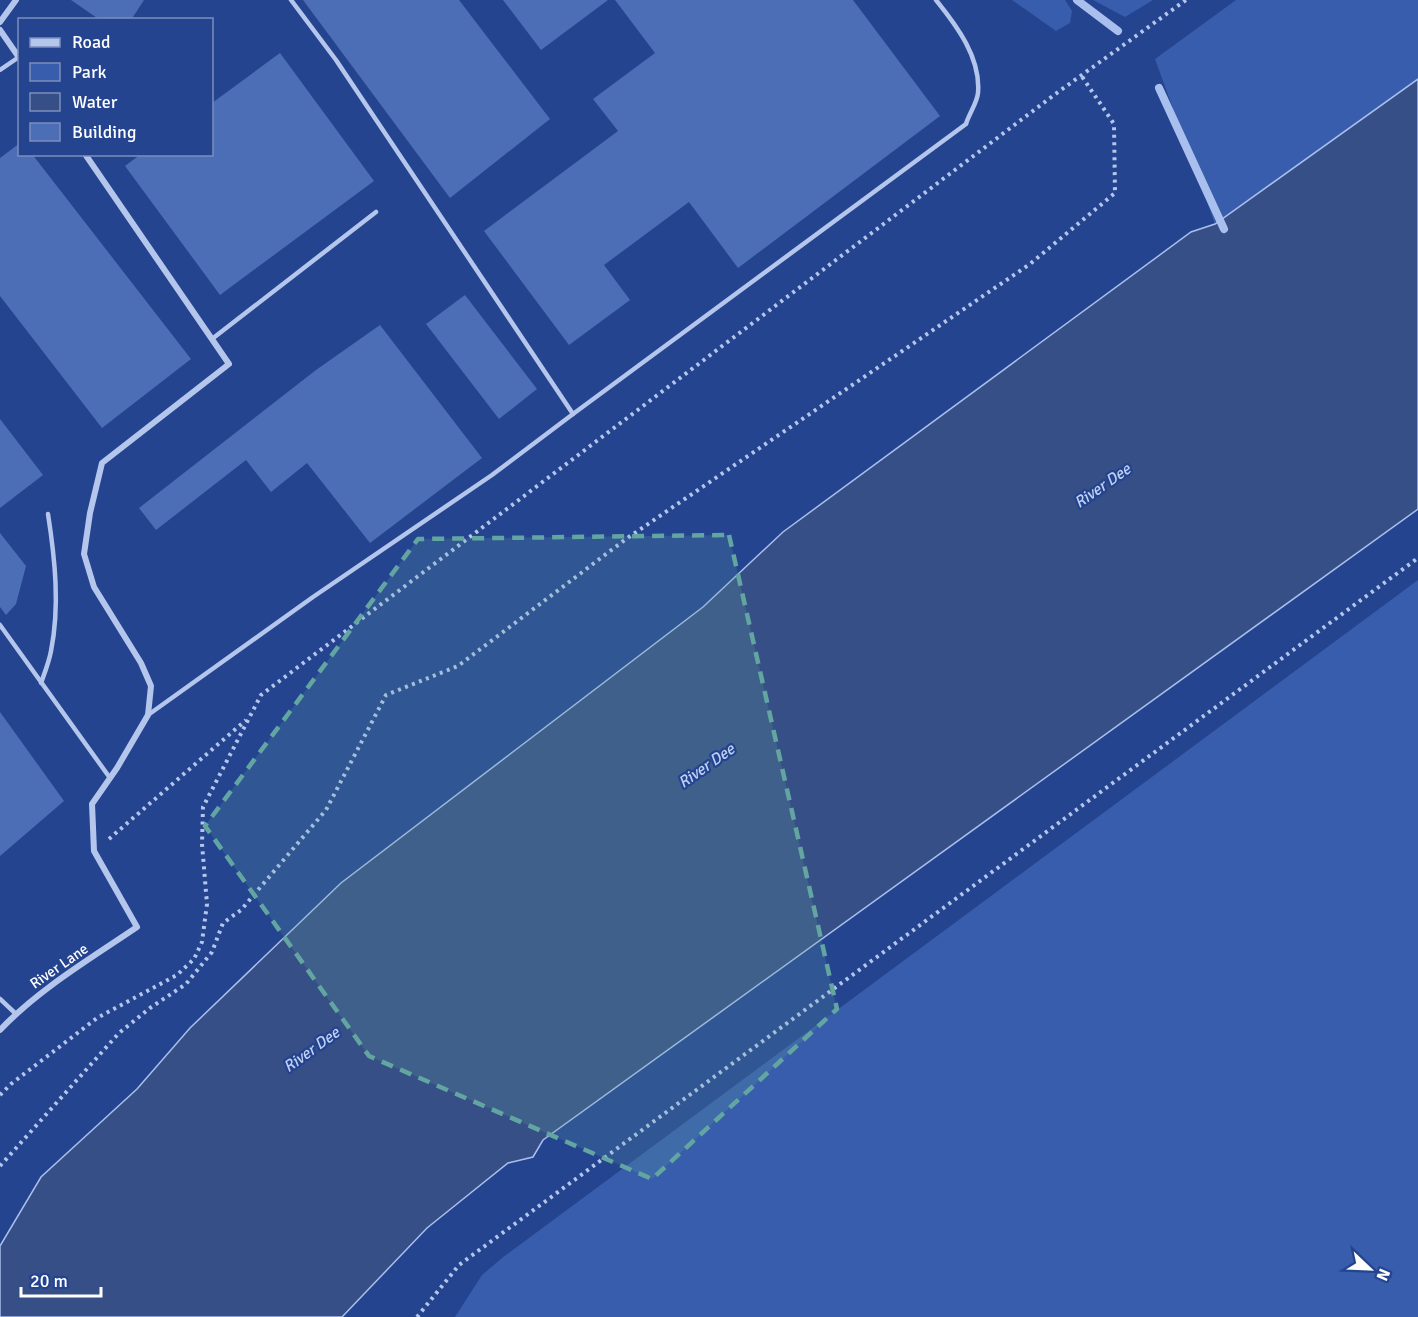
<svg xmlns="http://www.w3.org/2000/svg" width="1418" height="1317" font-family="Signika,sans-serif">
  <rect width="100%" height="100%" fill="#244490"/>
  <g fill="#385dac">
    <polygon points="1012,0 1065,0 1072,11 1070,23 1056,31"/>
    <polygon points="1093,0 1153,0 1125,17"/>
    <polygon points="1236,0 1418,0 1418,79 1215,224 1155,59"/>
    <polygon points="1418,580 1418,1317 455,1317 482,1275 502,1258"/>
  </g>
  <polygon fill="#374f87" stroke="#a9bfed" stroke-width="1.5" points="1418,79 1418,509 543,1140 533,1157 508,1163 427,1228 342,1317 0,1317 0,1246 41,1177 137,1089 190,1028 341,883 703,607 783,532 1191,232 1215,224"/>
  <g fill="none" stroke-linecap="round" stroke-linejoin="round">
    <g stroke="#a9bfed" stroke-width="8">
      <polyline points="1077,0 1118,31"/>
      <polyline points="1159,88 1224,229"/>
    </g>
  </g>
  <g fill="#4c6eb6">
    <polygon points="71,0 144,0 131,20 100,20"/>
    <polygon points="303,0 459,0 550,119 450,198"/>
    <polygon points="503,0 608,0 541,50"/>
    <polygon points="615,0 853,0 940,116 738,268 689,202 604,265 630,300 569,345 484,231 618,131 593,99 655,53"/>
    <polygon points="280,53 374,181 220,295 125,166 141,154 212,154 212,103"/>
    <polygon points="20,143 20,154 32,154 191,359 102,428 0,296 0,158"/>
    <polygon points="465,295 537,389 499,419 426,324"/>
    <polygon points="380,325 482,458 370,543 307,463 271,492 246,460 156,530 139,508 316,370"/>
    <polygon points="0,419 43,475 0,508"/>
    <polygon points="0,533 26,566 16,604 6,615 0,607"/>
    <polygon points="0,712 64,801 0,856"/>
  </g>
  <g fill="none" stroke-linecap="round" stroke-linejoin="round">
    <g stroke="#b5c6ec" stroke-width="4" stroke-dasharray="3 4.5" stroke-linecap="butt">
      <polyline points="109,839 246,720"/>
      <polyline points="0,1095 11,1084 97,1018 177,975 194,959 202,942 207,904 202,844 203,807 261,695 1054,95 1186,0"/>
      <polyline points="0,1166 119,1033 150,1008 186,984 212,952 223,923 241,910 326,810 386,695 458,666 626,539 1030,264 1115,193 1114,124 1081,75"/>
      <polyline points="417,1317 459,1265 1418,558"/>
    </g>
    <g stroke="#b5c6ec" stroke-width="4.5">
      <polyline points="0,70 19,57"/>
      <polyline points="212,339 376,212"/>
      <path d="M573,414L966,124C969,114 977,103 978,93C981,58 957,26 936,0"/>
      <polyline points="0,625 110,778"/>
      <path d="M41,683C45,672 49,662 51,651C60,606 55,559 48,514"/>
      <polyline points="148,715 313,597 492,475 573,414 336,60 291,0"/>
      <polyline points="0,999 16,1014"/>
    </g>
    <g stroke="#b5c6ec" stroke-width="6">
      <polyline points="0,22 16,0"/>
      <polyline points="0,30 20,59"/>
      <path d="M0,1030C39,989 90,959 137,927L94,851L92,804L117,768L148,715L151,686L141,663L94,587L84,554L90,513L102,463L229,364L85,154"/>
    </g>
  </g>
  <path fill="#63a6a1" fill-opacity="0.2" stroke="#63a6a1" stroke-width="4.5" stroke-dasharray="12 8" stroke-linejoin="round" d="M729,535L837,1009L652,1179L369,1056L205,826L418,539Z"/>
  <g text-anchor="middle" stroke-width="4.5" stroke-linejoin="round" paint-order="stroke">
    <g font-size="15" fill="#fff" stroke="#244490">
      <text transform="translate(59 966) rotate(-35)" y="5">River Lane</text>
    </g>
    <g font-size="16" font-style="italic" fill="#c1d1f3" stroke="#244490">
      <text transform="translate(1102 485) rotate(-35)" y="6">River Dee</text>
      <text transform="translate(706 765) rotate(-35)" y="6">River Dee</text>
      <text transform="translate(311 1049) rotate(-36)" y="6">River Dee</text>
    </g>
  </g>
  <rect x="18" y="18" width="195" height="138" fill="#244490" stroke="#7c8fbc" stroke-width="1.5"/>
  <rect x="30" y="38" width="30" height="9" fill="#b5c6ec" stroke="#7c8fbc" stroke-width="1.5"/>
  <text x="72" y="48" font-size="18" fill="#ffffff">Road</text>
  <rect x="30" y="63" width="30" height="18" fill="#385dac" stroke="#7c8fbc" stroke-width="1.5"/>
  <text x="72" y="78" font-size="18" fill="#ffffff">Park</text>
  <rect x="30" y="93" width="30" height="18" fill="#374f87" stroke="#7c8fbc" stroke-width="1.5"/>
  <text x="72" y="108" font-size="18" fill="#ffffff">Water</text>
  <rect x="30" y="123" width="30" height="18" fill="#4c6eb6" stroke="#7c8fbc" stroke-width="1.5"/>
  <text x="72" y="138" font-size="18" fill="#ffffff">Building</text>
  <g transform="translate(1370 1269) rotate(113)" stroke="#244490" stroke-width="4.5" paint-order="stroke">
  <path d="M0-4.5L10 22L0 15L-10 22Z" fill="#ffffff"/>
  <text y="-9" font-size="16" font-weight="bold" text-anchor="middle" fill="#ffffff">N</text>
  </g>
  <path d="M21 1287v9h80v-9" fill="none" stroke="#ffffff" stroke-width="3"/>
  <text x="30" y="1287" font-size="18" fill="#ffffff" stroke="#244490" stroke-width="4.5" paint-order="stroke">20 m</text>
</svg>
